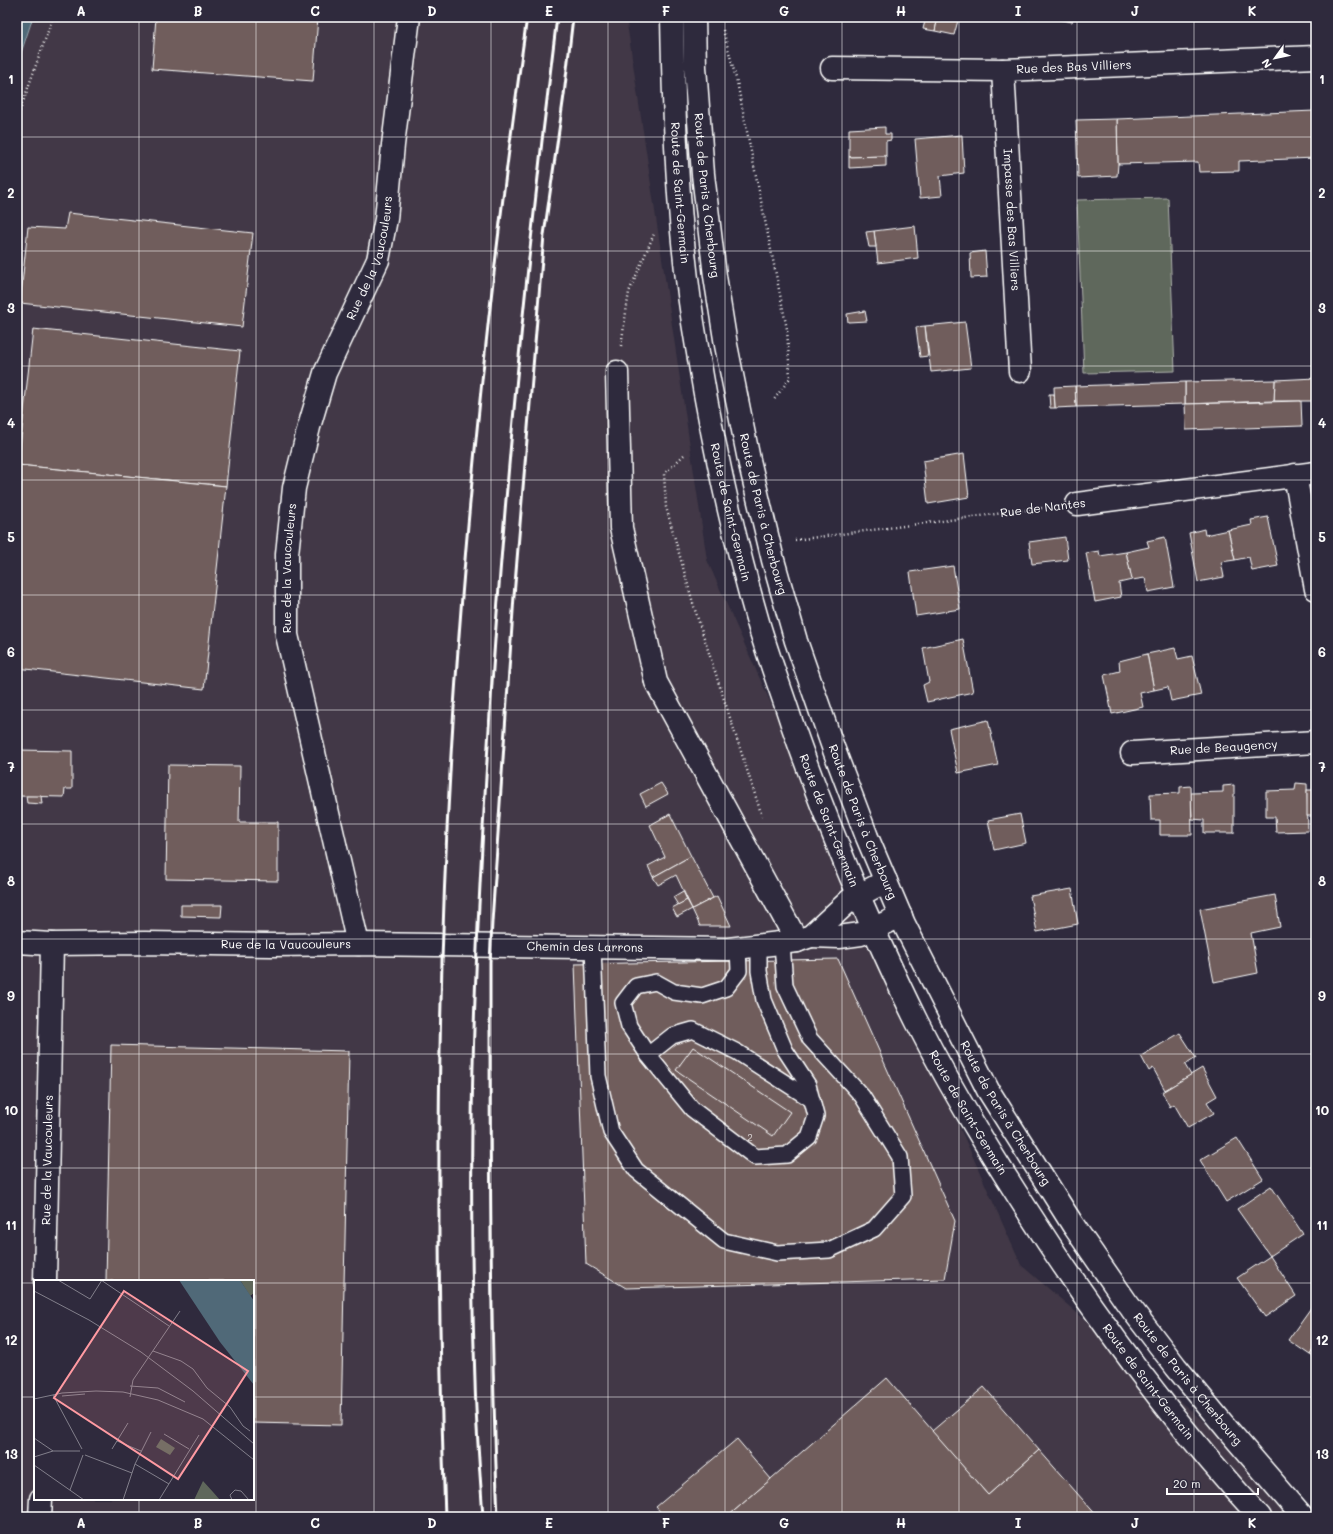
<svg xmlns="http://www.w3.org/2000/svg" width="1333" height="1534" font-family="Mali,sans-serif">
  <rect width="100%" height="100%" fill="#2f2a3d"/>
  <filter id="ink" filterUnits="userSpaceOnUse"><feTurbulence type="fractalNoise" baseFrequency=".025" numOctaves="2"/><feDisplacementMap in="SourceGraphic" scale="8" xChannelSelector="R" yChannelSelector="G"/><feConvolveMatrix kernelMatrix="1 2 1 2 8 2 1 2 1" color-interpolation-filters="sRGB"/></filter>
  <g filter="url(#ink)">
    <path fill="#423946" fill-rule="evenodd" d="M33,17H626L707,560L1021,1265L1315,1517H17V65ZM35,1281H253V1499H35Z"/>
    <polygon fill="#5f675b" stroke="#afb3ad" points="1168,198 1175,371 1084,373 1077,200"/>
    <polygon fill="#506978" stroke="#96a5ae" points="17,17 33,17 17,65"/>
    <g fill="#6f5d5c" stroke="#fff">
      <polygon points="156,17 318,17 313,81 152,69"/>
      <polygon points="926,17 938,17 935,31 923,29"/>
      <polygon points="938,17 959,17 954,35 935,31"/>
      <polygon points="1013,17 1031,17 1030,20"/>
      <polygon points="1050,17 1073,17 1072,22"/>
      <polygon points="1316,105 1316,158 1239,161 1239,171 1199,172 1198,162 1118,164 1117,119 1315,111"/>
      <polygon points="1117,119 1118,164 1117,176 1078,178 1076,120"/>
      <polygon points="885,127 885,134 891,134 891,140 886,141 886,156 849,157 849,129"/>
      <polygon points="962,135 964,173 940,176 942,196 920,198 915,139"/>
      <polygon points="886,156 886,166 849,168 849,157"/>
      <polygon points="68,213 253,233 242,327 20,303 28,227 65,229"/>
      <polygon points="915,226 918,258 878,263 874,231"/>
      <polygon points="874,231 876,247 869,247 866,232"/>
      <polygon points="985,251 987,277 971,278 970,253"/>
      <polygon points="865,311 867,321 848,322 847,314"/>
      <polygon points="965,322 971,368 931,372 925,326"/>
      <polygon points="925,326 928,356 920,357 916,327"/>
      <polygon points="33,329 240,351 226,486 18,465"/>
      <polygon points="1316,378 1316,401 1274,401 1275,380"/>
      <polygon points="1275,380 1274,401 1185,404 1185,382"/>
      <polygon points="1185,382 1185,404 1076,407 1075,386"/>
      <polygon points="1075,386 1076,407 1055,408 1054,387"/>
      <polygon points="1049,394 1054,394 1055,408 1050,408"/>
      <polygon points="1301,401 1302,426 1186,430 1185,404"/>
      <polygon points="964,454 969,497 928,504 923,461"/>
      <polygon points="18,465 226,486 204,689 17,668"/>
      <polygon points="1268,517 1278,566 1252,571 1249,557 1235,560 1228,530 1252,525 1251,520"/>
      <polygon points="1204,529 1205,535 1228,530 1235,560 1221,562 1224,577 1198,582 1189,533"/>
      <polygon points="1065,537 1068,560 1032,564 1029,542"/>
      <polygon points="1165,537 1174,587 1148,592 1145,578 1132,580 1126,552 1149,547 1147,541"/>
      <polygon points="1099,551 1100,556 1126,552 1132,580 1119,583 1121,597 1095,602 1086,553"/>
      <polygon points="953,566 960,609 916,616 910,572"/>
      <polygon points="963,639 973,692 927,702 923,685 929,682 923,648"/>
      <polygon points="1175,648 1178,659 1192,656 1201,695 1171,701 1168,687 1154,690 1147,654"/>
      <polygon points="1147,654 1154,690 1140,693 1143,707 1112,714 1104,675 1120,671 1119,661"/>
      <polygon points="988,720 998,765 958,773 949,729"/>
      <polygon points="17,750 72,751 72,789 65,789 64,797 17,796"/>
      <polygon points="168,765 240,766 239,822 278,822 278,881 166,879"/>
      <polygon points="661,783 668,794 646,806 640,794"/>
      <polygon points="1296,783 1307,784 1308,831 1276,832 1275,817 1266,817 1266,791 1295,790"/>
      <polygon points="1234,785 1234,833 1204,833 1204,820 1192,819 1191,793 1223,792 1223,786"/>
      <polygon points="1191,786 1192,835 1160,835 1160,820 1151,820 1150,794 1180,793 1180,787"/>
      <rect x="1307" y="790" width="9" height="26"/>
      <polygon points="26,796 41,796 42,804 27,803"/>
      <polygon points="670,814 691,856 653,877 648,866 665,857 650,825"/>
      <polygon points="1020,814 1026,843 994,850 988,820"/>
      <polygon points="691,856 713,898 692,909 676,875 658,885 653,877"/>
      <polygon points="1072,889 1078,924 1037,932 1030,896"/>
      <polygon points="683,891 687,900 678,905 673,897"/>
      <polygon points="1275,895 1280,927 1251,933 1258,973 1214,982 1200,909"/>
      <polygon points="717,896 731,926 700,926 692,909"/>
      <polygon points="687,900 692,909 677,917 672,908"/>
      <polygon points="181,905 222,905 221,917 181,916"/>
      <polygon points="838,959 955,1221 945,1279 626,1288 586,1264 575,964"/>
      <polygon points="1180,1033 1196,1058 1185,1065 1191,1075 1165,1090 1153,1068 1149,1071 1141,1056"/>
      <polygon points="111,1045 349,1051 341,1425 253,1423 253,1281 106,1281"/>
      <polygon points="693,1047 790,1112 773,1136 676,1070"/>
      <polygon points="1202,1068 1217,1096 1207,1102 1214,1113 1188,1128 1174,1104 1170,1107 1162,1092"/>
      <polygon points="1237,1138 1263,1179 1226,1202 1200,1160"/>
      <polygon points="1271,1186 1303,1234 1270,1256 1237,1209"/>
      <polygon points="1270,1256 1296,1296 1265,1317 1237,1278"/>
      <polygon points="1315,1302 1316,1303 1316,1345 1310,1355 1288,1340"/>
      <polygon points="1316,1345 1316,1358 1310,1355"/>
      <polygon points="887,1378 988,1495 1039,1450 1098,1517 727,1517"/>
      <polygon points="984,1387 1039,1450 988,1495 932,1431"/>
      <polygon points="737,1439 771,1479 727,1517 665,1517 656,1507"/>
    </g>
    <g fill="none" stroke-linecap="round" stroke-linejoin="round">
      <g stroke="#fff" stroke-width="18">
        <g id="service">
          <polyline points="593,947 598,1076 611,1132 636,1170 724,1241 777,1253 829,1250 874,1229 903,1196 900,1157 862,1096 810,1039 785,986 782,943"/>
          <polyline points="738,948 739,971 726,988 702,996 674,992 656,982 636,986 623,1003 629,1026 648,1055 692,1109 755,1157 787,1155 809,1137 816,1116 808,1085 785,1050 764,1000 759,971 759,946"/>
          <polyline points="648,1055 672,1036 693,1030 737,1052 812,1100"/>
        </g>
      </g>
      <g stroke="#fff" stroke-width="25">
        <g id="minor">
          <path id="s1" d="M832,68L1003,70L1316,57"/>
          <path id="s2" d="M1003,70L1020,371"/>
          <polyline points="617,372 621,528 656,682 797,941"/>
          <polyline points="1295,475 1316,589"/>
          <polyline points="1077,504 1316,473"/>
          <path id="s3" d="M1132,753L1316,742"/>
          <polyline points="811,936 839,937 861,934 901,916"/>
          <path id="s4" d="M17,942L52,944L145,943L272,945L358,944L728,949L797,941L811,936L850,900L886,881"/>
          <path id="s5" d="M358,944L287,635V554L294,488L309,427L325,373L378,260L386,219L393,145L409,17"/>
          <path id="s6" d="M45,1281L52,944"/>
          <polyline points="40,1517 41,1499"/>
        </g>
      </g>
      <g stroke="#fff" stroke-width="25">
        <g id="secondary">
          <path id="s7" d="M672,17C674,127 678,238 697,347C712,439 732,532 758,622C768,656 781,690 792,724C813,784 836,843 861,901C879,942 897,982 917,1022C958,1103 1007,1180 1057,1256C1119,1348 1185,1436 1260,1517"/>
          <path id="s8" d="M694,17L695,67L703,174L715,276L726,345L749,460L773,560L796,641L834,750L867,837L904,924L988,1090L1073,1225L1127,1303L1176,1367L1228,1430L1303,1517"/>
        </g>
      </g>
      <g stroke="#fff" stroke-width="2.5" stroke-dasharray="1 3" stroke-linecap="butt">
        <polyline points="723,30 737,82 787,329 790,378 773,401"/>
        <polyline points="17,119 53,17"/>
        <polyline points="621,346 629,292 654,234"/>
        <polyline points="684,455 664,474 666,507 695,610 762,816"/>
        <polyline points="795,540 1050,507"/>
      </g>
      <use href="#service" stroke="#2f2a3d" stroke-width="15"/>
      <use href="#minor" stroke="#2f2a3d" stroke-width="22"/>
      <use href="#secondary" stroke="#2f2a3d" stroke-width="22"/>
      <g stroke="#fff" stroke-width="3">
        <path d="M445,1517C435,1238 436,957 456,678C471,457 496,237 527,17"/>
        <path d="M483,1517C480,1472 476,1426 475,1381C472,1296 471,1210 472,1124C473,1008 479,893 486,777C501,523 525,270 557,17"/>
        <path d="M498,1517C490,1332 490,1147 490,962L492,922L514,596L544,235L564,95L573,17"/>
      </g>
    </g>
  </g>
  <path fill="none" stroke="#fff" stroke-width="1" stroke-opacity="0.55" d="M139,17V1281M256,17V1517M374,17V1517M491,17V1517M608,17V1517M725,17V1517M842,17V1517M959,17V1517M1077,17V1517M1194,17V1517M17,137H1316M17,251H1316M17,366H1316M17,480H1316M17,595H1316M17,710H1316M17,824H1316M17,939H1316M17,1054H1316M17,1168H1316M17,1283H35M253,1283H1316M17,1397H35M253,1397H1316M139,1499V1517"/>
  <g text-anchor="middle" stroke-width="3" stroke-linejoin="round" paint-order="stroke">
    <g font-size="10" fill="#dbd6d6">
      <text x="750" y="1141">2</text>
    </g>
    <g font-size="12" fill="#fff" stroke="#2f2a3d">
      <text dy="4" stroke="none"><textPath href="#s1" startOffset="242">Rue des Bas Villiers</textPath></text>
      <text dy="4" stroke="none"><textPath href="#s7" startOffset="176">Route de Saint-Germain</textPath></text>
      <text dy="4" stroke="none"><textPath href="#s8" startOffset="179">Route de Paris à Cherbourg</textPath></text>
      <text dy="4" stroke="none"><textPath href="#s2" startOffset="150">Impasse des Bas Villiers</textPath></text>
      <text dy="4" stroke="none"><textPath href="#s5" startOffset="708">Rue de la Vaucouleurs</textPath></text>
      <text transform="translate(1043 508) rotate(-7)" y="4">Rue de Nantes</text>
      <text dy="4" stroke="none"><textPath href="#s7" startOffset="500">Route de Saint-Germain</textPath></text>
      <text dy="4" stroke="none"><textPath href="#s8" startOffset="503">Route de Paris à Cherbourg</textPath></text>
      <text dy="4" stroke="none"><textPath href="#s5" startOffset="384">Rue de la Vaucouleurs</textPath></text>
      <text dy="4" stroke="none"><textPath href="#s3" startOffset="92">Rue de Beaugency</textPath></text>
      <text dy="4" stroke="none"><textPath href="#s7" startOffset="824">Route de Saint-Germain</textPath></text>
      <text dy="4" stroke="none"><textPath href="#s8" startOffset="827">Route de Paris à Cherbourg</textPath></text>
      <text dy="4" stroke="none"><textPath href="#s4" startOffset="269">Rue de la Vaucouleurs</textPath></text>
      <text dy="4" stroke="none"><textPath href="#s4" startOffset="568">Chemin des Larrons</textPath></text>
      <text dy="4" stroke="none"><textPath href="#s7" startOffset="1148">Route de Saint-Germain</textPath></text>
      <text dy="4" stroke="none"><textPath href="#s8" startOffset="1152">Route de Paris à Cherbourg</textPath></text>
      <text dy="4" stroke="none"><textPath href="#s6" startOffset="121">Rue de la Vaucouleurs</textPath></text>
      <text dy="4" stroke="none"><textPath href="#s8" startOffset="1475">Route de Paris à Cherbourg</textPath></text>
      <text dy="4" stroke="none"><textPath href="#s7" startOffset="1472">Route de Saint-Germain</textPath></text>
    </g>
  </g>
  <g transform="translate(34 1280)">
    <rect width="220" height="220" fill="#2f2a3d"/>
    <path d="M206,0H220V13L216,16ZM127,159L141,168L136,175L122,167ZM169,201L179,212L186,220H160Z" fill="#5f675b"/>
    <path d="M145,0H206L220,21V105L186,62Z" fill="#506978"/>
    <path fill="none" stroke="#827f8b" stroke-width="1" d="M24,0L56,19L68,0M67,0L135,46M0,11L55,40L107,72L159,111L220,164M119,71L147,81L159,89L173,108L196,127L209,146L216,151M96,106L124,108L151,122M19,115L48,169M28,116L51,114M96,117L99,100L146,31M0,119L28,113L62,111L89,112L124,120L169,139L220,180M130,154L155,169M0,158L19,171M83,161L107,171M78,169L94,143M51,175L98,193M0,177L19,171H46M101,184L135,204M0,185L50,220M36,210L49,175M89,220L101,184L117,152M125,220L165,155M198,220L196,215L201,210L207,211L215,220"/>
    <path fill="#ff9aa2" fill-opacity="0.15" stroke="#ff9aa2" stroke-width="2" d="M90,11L214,91L144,199L20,118Z"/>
    <rect width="220" height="220" fill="none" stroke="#fff" stroke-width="2"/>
  </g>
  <rect width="1333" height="1534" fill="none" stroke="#2f2a3d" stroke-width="44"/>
  <g transform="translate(1275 58) rotate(237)" stroke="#2f2a3d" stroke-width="3" paint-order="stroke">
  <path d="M0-3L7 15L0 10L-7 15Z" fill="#ffffff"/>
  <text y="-6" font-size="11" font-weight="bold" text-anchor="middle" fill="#ffffff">N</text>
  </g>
  <path d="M1167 1488v6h91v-6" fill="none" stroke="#ffffff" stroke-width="2"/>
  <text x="1173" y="1488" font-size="12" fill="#ffffff" stroke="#2f2a3d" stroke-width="3" paint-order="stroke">20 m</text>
  <rect x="22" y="22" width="1289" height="1490" fill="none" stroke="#fff" stroke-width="1.5"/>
  <g font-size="13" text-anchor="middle" font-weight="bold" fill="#fff">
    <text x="81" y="16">A</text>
    <text x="198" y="16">B</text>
    <text x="315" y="16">C</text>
    <text x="432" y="16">D</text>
    <text x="549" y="16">E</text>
    <text x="666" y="16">F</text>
    <text x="784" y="16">G</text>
    <text x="901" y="16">H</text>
    <text x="1018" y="16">I</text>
    <text x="1135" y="16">J</text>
    <text x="1252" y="16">K</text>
    <text x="11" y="84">1</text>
    <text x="1322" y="84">1</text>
    <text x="11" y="198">2</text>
    <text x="1322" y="198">2</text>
    <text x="11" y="313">3</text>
    <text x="1322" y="313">3</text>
    <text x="11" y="428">4</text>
    <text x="1322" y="428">4</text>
    <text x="11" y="542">5</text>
    <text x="1322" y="542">5</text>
    <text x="11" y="657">6</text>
    <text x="1322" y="657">6</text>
    <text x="11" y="772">7</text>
    <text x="1322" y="772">7</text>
    <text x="11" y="886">8</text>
    <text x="1322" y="886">8</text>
    <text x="11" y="1001">9</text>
    <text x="1322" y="1001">9</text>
    <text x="11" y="1115">10</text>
    <text x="1322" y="1115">10</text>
    <text x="11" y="1230">11</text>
    <text x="1322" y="1230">11</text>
    <text x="11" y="1345">12</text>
    <text x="1322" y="1345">12</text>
    <text x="11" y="1459">13</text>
    <text x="1322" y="1459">13</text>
    <text x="81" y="1528">A</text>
    <text x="198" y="1528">B</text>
    <text x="315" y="1528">C</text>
    <text x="432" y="1528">D</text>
    <text x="549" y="1528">E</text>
    <text x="666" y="1528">F</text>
    <text x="784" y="1528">G</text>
    <text x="901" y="1528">H</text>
    <text x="1018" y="1528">I</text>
    <text x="1135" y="1528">J</text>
    <text x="1252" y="1528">K</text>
  </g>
</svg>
